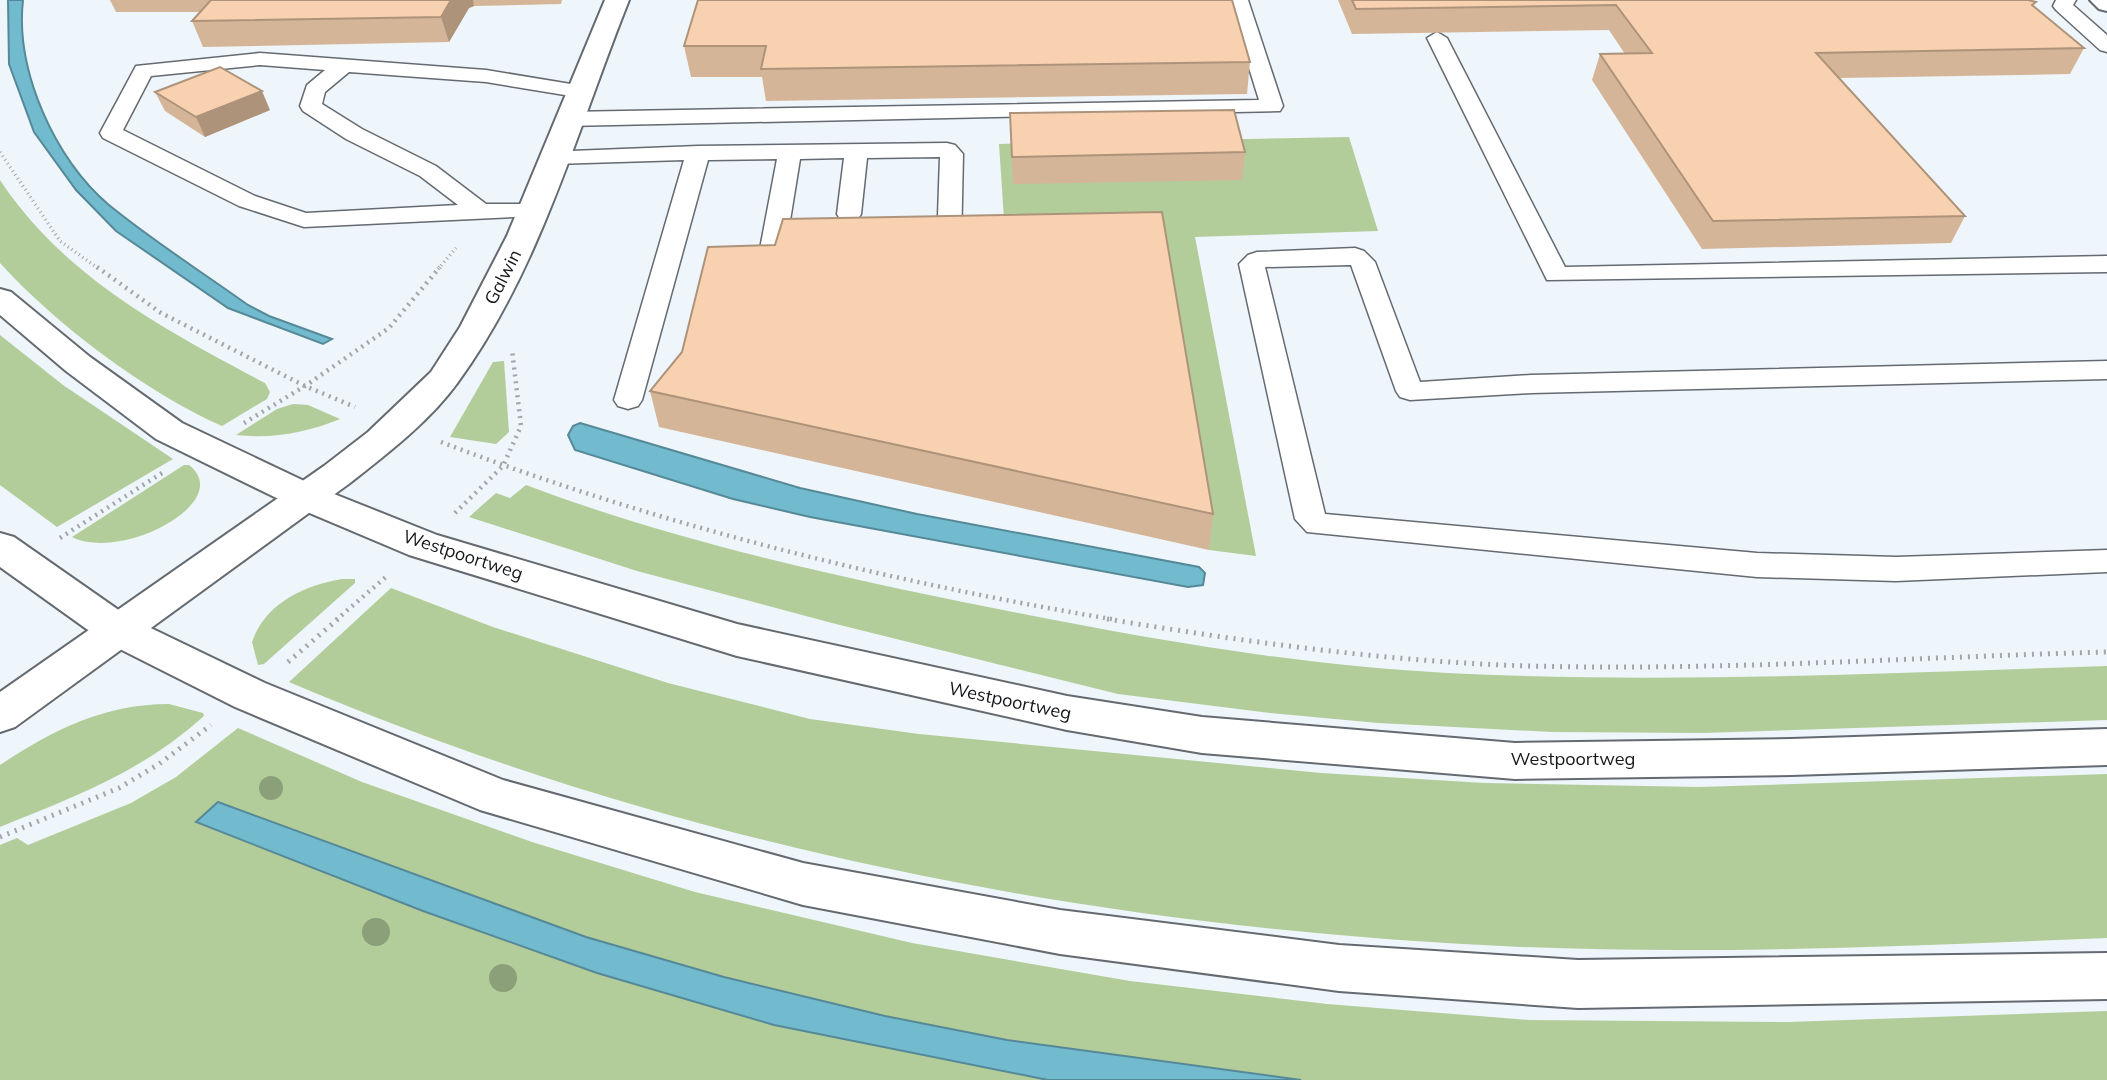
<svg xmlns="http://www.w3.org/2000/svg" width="2107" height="1080" font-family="Mulish,sans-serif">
  <rect width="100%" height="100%" fill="#eef5fb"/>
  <g fill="#b2cd99">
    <polygon points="1349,137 1378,231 1195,237 1256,556 1209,550 1160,246 1006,249 999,144"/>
    <path d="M0,180C64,277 165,330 265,383L270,392L267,399L222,426C147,393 55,324 0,263Z"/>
    <polygon points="0,335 63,385 173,459 57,527 0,485"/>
    <polygon points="504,361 509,432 496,444 450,437 493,362"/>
    <path d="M293,404L308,405L340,419C305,433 273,439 236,435L277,409Z"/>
    <path d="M184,465H189C236,502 121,562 72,537Z"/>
    <path d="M526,485C677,542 835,576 993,608C1142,638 1294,665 1447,673C1666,684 1888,673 2107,666V720L1703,733L1552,732L1378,723L1270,713L1118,694L832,623L637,571L469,517L496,493L510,498Z"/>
    <path d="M342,579H355V583L264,664L258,665L252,642C265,603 305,585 342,579Z"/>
    <path d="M391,588L493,627L668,683L810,719L919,734L1321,773L1484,783L1699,787L2107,774V938C1912,946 1716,955 1521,947C1099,929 678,847 289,682Z"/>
    <path d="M169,704L203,713L204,716C140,773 78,795 0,827V765C53,730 104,704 169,704Z"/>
    <polygon points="238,728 362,782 532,842 695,892 912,943 1130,981 1327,1004 1529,1020 1789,1022 2107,1011 2107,1080 1301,1080 1134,1060 1007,1040 885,1016 724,977 586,937 218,803 196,822 423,911 597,973 774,1025 1048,1080 0,1080 0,845 17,838 28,845 131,803 176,777"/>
  </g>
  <g fill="#72bace" stroke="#568998" stroke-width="2">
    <path d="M8,0H23C15,70 55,160 109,205C153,241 202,272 248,305L269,316L332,339L323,344L228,308L116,231L76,190L34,132L9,64Z"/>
    <polygon points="580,423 800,488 917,514 1199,567 1205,573 1203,585 1188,587 810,517 733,499 575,450 568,435 573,426"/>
    <polygon points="218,802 586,937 724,977 885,1016 1007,1040 1301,1080 1048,1080 774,1025 597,973 423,911 196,822"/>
  </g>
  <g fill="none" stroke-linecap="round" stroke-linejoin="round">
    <g stroke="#646a6f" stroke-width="3">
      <g id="service">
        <polygon points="1228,0 1248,0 1283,106 1280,111 567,126 556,119 567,112 1259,100"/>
        <polygon points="2056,0 2076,0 2073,5 2107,35 2107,52 2100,50 2056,10 2053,6"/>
        <polygon points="1437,32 1447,38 1565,267 2107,256 2107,272 1547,280 1427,38"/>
        <path d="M260,53L486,70L577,85L588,91L577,97L486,82L349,72L325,92L322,104L362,129L436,166L486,204H545L548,209L545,214L536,216L304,227L239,206L103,138L100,133L136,66ZM260,65L325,70L307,85L300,106L303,111L346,139L420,176L458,205L306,213L255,196L123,130L151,76Z"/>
        <polygon points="947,143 955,145 963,154 961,245 958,250 940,250 937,245 940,157 867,158 861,214 858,219 840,219 837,214 844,158 800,159 782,270 778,275 760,275 756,270 777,159 708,160 642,400 638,406 628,409 618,406 614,400 684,160 554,164 543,157 546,152 698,146"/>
        <polygon points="1355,248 1364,251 1375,262 1420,382 1531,375 2107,361 2107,379 1531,393 1410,400 1400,397 1396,391 1351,265 1265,267 1325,514 1757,553 1896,557 2107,550 2107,572 1896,581 1757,577 1307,532 1295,519 1239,264 1248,255 1257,252"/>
      </g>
    </g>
    <g stroke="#646a6f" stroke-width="4">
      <g id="minor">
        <path d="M605,0H629C578,127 540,270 458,382C430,421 387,454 350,483L15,727L0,732V692L324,466L368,432L431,372L460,327L507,236Z"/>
        <polygon points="2090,0 2107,0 2107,11 2099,9"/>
      </g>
    </g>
    <g stroke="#646a6f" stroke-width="4">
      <g id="secondary">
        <polygon points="0,289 11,292 90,357 182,423 319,488 437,535 737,624 1067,696 1202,717 1515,743 1791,739 2107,729 2107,765 1791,775 1515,779 1202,753 1067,730 737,656 409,555 293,506 156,439 66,371 0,315"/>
        <polygon points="0,533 14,537 130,618 265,683 503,780 803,863 1060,910 1339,945 1578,960 2107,953 2107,999 1578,1008 1339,991 1060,954 803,905 480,810 235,707 102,640 0,567"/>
      </g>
    </g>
    <g stroke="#a1a6ab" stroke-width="3.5" stroke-dasharray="1 3.5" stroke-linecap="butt">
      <polyline points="0,152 60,241 99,269"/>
      <polyline points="438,269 456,248"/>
    </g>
    <g stroke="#a1a6ab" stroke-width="4.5" stroke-dasharray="2 5" stroke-linecap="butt">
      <polyline points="97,267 161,313 305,386 355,407"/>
      <polyline points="244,423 305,386 389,328 440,267"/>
      <path d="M441,442C658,525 888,582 1117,620"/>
      <polyline points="455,513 503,466 521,426 512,350"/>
      <polyline points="60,538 162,473"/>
      <polyline points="336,620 387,576"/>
    </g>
    <g stroke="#a1a6ab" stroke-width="5" stroke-dasharray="2 6" stroke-linecap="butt">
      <path d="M1107,619C1247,642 1389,662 1531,666C1723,671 1916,657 2107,652"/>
      <polyline points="288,662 338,619"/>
      <polyline points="0,837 119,788 159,764 211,725"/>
    </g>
    <use href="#service" fill="#fff" fill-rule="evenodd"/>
    <use href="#minor" fill="#fff" fill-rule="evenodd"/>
    <use href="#secondary" fill="#fff" fill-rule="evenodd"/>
  </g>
  <g fill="#8ba079">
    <circle cx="271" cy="788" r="12"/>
    <circle cx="376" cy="932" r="14"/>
    <circle cx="503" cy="978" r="14"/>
  </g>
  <g fill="#d5b597">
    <polygon points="110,0 562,0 561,4 474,6 469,8 449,42 203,47 192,21 200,12 116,12"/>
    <polygon points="698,0 1250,62 1247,94 766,101 762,77 691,77 684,46"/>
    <polygon points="1338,0 2028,0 2036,2 2033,6 2084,48 2070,74 1840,78 1965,216 1951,243 1702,249 1592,80 1600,54 1625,54 1609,30 1352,34"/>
    <polygon points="155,92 270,110 205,137 165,111"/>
    <polygon points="1010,113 1245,152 1242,180 1013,184"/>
    <polygon points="650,391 1213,514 1209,550 659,427"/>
  </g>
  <g fill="#ae937b">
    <polygon points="451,0 473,0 474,6 469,8 449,42 441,17"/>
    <polygon points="262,91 270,110 205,137 196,117"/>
  </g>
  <g fill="#f8d2b0" stroke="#ae937b" stroke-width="2">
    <polygon points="211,0 451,0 441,17 192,21"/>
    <polygon points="698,0 1232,0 1250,62 761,69 766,46 684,46"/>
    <polygon points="1352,0 2028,0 2036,2 2032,5 2084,48 1816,53 1965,216 1713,221 1600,54 1652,53 1616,5 1356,9"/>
    <polygon points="220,67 262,91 196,117 155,92"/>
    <polygon points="1234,110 1245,152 1012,157 1010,113"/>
    <polygon points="1162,212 1213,514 650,391 682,352 708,247 775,245 783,219"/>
  </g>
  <g text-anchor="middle" stroke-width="7" stroke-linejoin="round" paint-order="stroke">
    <g font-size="18" fill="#141719" stroke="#fff">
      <text transform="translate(503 277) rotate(-63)" y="6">Galwin</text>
      <text transform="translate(463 555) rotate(18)" y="6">Westpoortweg</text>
      <text transform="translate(1010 701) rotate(12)" y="6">Westpoortweg</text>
      <text x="1573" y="765">Westpoortweg</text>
    </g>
  </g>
</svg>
